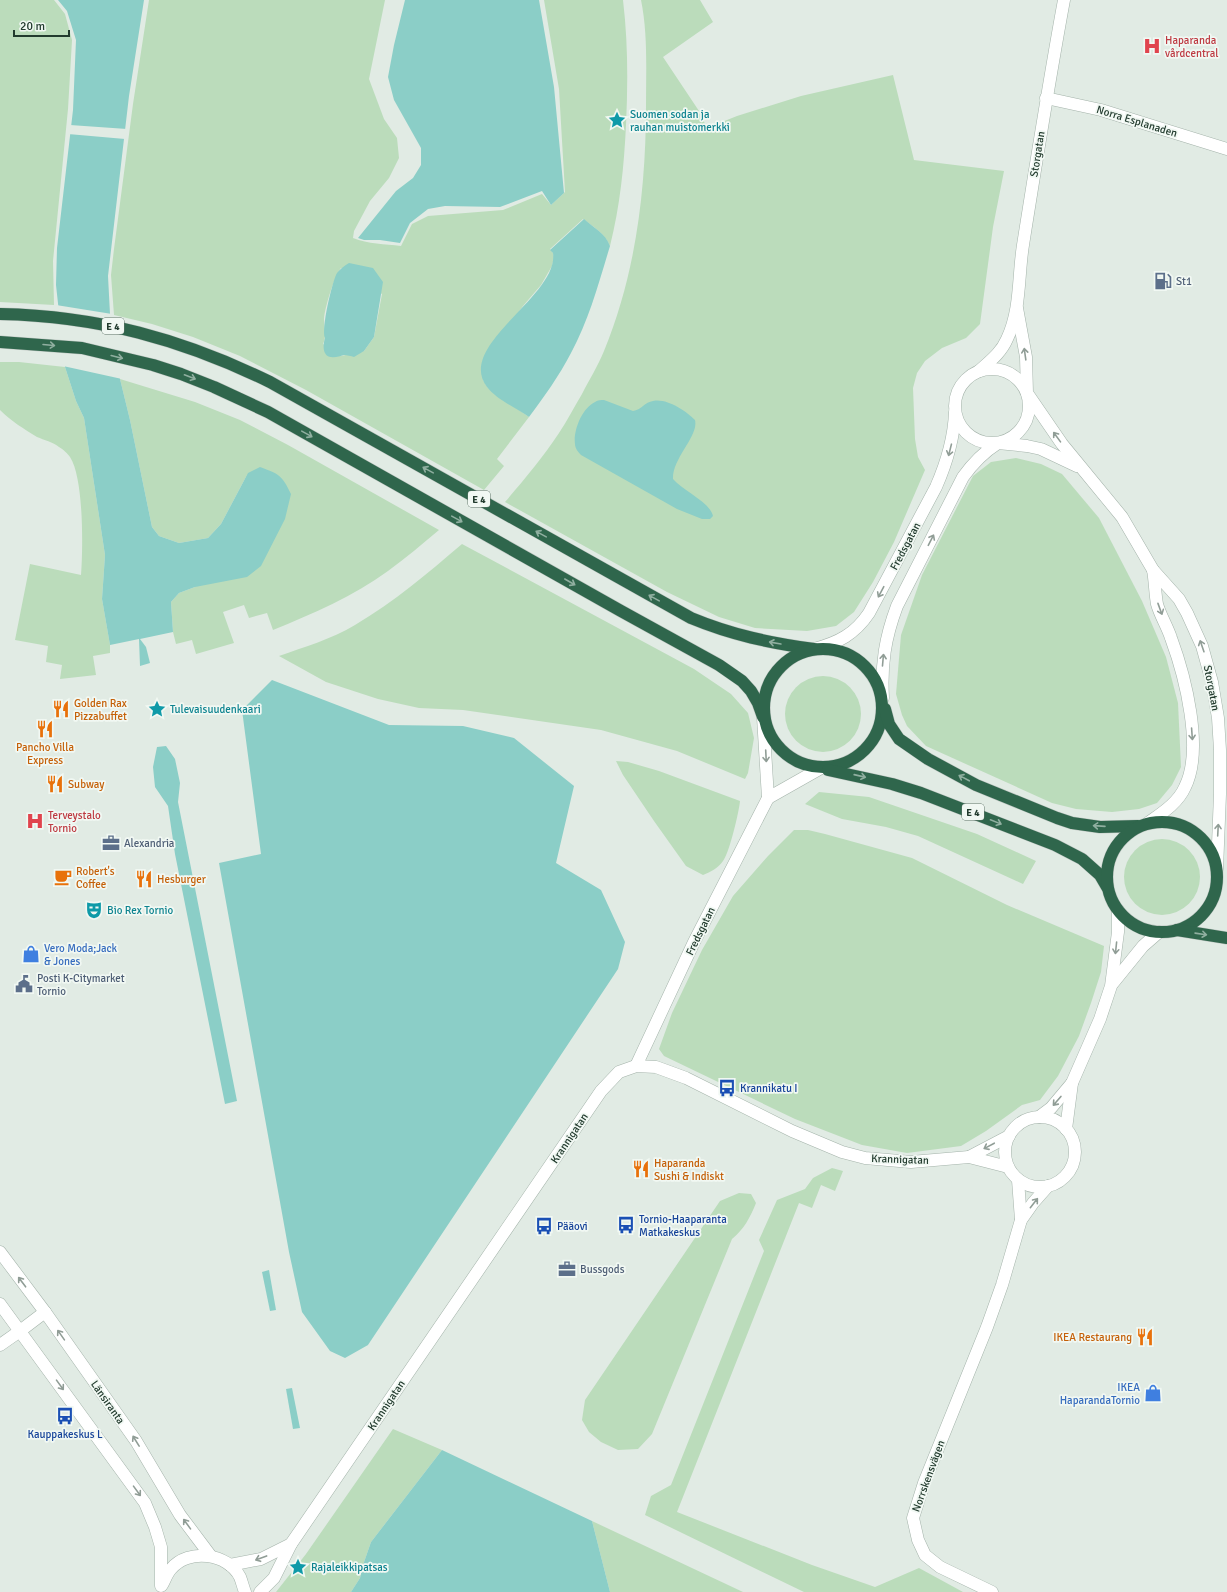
<svg xmlns="http://www.w3.org/2000/svg" width="1227" height="1592" font-family="Signika,sans-serif">
  <rect width="100%" height="100%" fill="#e1ebe4"/>
  <g fill="#bbdcbb" fill-rule="evenodd">
    <polygon points="0,0 54,0 65,14 72,40 68,109 53,261 54,305 0,302"/>
    <path d="M149,0H385L369,79L384,119L397,138L399,158L389,178L370,201L354,231L353,238C368,244 385,244 401,246L412,224L428,216L503,210L542,194L551,205L565,192L559,89L544,0H623C628,42 628,83 626,125C624,167 620,206 610,246C606,235 593,226 583,219L550,249L553,253L554,257L552,266L541,285L523,306L482,362L483,380L488,388L529,417L497,459L504,466L484,490L306,390L240,356L193,337L152,324L114,315L111,275L114,249L133,104ZM341,268L382,294L374,337L364,351L341,356L323,344C327,335 324,328 324,319C325,307 334,277 341,268Z"/>
    <path d="M641,0H700L713,22L663,57L699,111L707,128L737,116L801,96L893,75L914,160L1004,171L993,227L980,324L966,338L942,348L925,361L917,373L913,388L915,439L918,457L925,470L894,542L873,582L854,612L836,626L807,631L755,628L719,617L667,592L505,502C524,480 543,457 559,433C567,421 574,407 582,394C589,380 598,366 604,351C636,273 646,189 646,105C646,71 648,34 641,0Z"/>
    <path d="M0,362H19L65,367L76,401L84,418L105,555L102,599L110,645V653L93,656L96,675L60,679L62,665L46,662L48,646L15,640L30,564L81,575C83,550 84,478 70,457C68,454 63,449 59,447C53,442 44,440 37,437C24,429 11,421 0,410Z"/>
    <path d="M120,379L195,402L240,420L288,445L439,530C422,544 406,558 388,571C354,596 312,614 273,630L267,613L249,618L244,605L223,612L234,643L196,654L192,640L176,644L173,632L171,602L179,593L195,587L248,473L221,524L208,538L179,543L159,536L152,527L130,420Z"/>
    <polygon points="1016,458 1041,464 1062,474 1099,518 1142,601 1166,657 1178,703 1181,767 1172,785 1157,803 1139,809 1112,812 1076,809 1052,803 926,746 907,726 902,715 896,694 901,635 922,575 973,476 991,462"/>
    <path d="M462,544L694,669L731,694L748,713L754,738L748,773L745,779L677,751L601,730L463,710L419,708L378,699L326,682L279,656C304,647 332,639 355,625C394,602 428,573 462,544Z"/>
    <circle cx="823" cy="714" r="38"/>
    <path d="M616,761L628,762L659,771L740,801C739,812 729,854 723,861C718,868 711,872 703,875L686,866L654,821L623,775Z"/>
    <polygon points="819,792 869,797 977,834 1036,861 1023,884 918,836 886,827 842,819 805,804"/>
    <polygon points="794,830 808,830 825,834 912,858 1007,905 1104,946 1101,972 1091,1003 1079,1036 1058,1076 1040,1100 1022,1105 986,1131 961,1146 907,1153 862,1145 795,1119 664,1056 659,1049 672,1013 702,950 733,896 768,856"/>
    <circle cx="1162" cy="877" r="38"/>
    <polygon points="832,1168 843,1171 835,1191 821,1185 812,1208 799,1203 677,1512 812,1565 875,1587 919,1568 963,1592 804,1592 645,1515 651,1496 671,1485 764,1251 759,1240 777,1200 805,1189 813,1178"/>
    <path d="M739,1193L751,1194L756,1203C750,1218 744,1229 732,1239L652,1434L638,1449L618,1450L601,1442L589,1432L582,1420L585,1400L720,1201Z"/>
    <polygon points="393,1429 442,1450 371,1542 363,1565 360,1578 351,1592 276,1592 306,1554"/>
    <polygon points="592,1521 743,1592 610,1592"/>
  </g>
  <g fill="#8bcec7">
    <path d="M58,0H144L129,96L108,276L110,314L120,379L130,420L152,527L159,536L179,543L208,538L221,524L248,473L260,467C279,474 282,475 291,494L285,519L261,566L247,577L195,587L179,593L171,602L173,632L140,639L146,647L150,663L140,666L139,639L110,645L102,599L105,555L84,418L76,401L65,367L56,285L57,248L73,110L76,40L67,11Z"/>
    <polygon points="405,0 539,0 554,87 564,193 551,205 542,191 500,207 445,206 428,209 410,223 400,243 380,240 364,240 358,238 396,191 413,178 421,165 421,148 394,100 388,77 394,45"/>
    <path d="M584,219C593,227 606,234 610,246C599,282 589,320 571,353C559,376 544,397 529,417C516,408 496,399 487,387C455,345 559,296 553,253L550,250Z"/>
    <path d="M349,263L373,268L383,282L374,337L364,351L354,357C351,356 347,355 344,355C340,356 335,358 331,357C322,356 323,344 325,338C321,329 332,282 337,273C340,269 344,266 349,263Z"/>
    <path d="M604,400L633,411C641,410 645,402 653,401C667,398 686,411 695,420C699,436 672,458 673,479C683,491 710,502 713,516L710,519H702L677,509L581,455C578,452 575,448 575,444C573,431 582,408 595,402C598,400 601,400 604,400Z"/>
    <polygon points="272,680 389,725 463,726 514,738 574,786 556,863 601,890 625,942 618,969 368,1345 345,1358 330,1351 302,1312 289,1252 219,863 261,854 242,710"/>
    <polygon points="166,746 175,759 180,783 178,802 237,1101 225,1104 175,854 168,806 155,787 153,767 157,747"/>
    <polygon points="269,1270 276,1310 270,1311 262,1272"/>
    <polygon points="292,1388 300,1428 293,1429 286,1389"/>
    <polygon points="442,1450 592,1521 610,1592 351,1592 360,1578 363,1565 371,1542"/>
  </g>
  <g fill="#e1ebe4">
    <polygon points="70,125 127,129 125,139 68,134"/>
    <polygon points="56,305 112,314 122,379 63,366"/>
  </g>
  <g fill="none" stroke-linecap="round" stroke-linejoin="round">
    <g stroke="#a4b3aa" stroke-width="13">
      <g id="minor">
        <polyline points="1046,98 1101,110 1227,149"/>
        <polyline points="1017,308 1026,357 1027,393 1062,444 1122,517 1153,570 1179,599 1187,613 1202,646 1212,682 1218,718 1220,750 1220,794 1217,869"/>
        <circle cx="992" cy="406" r="37"/>
        <path d="M979,371C990,361 1001,353 1007,339C1021,310 1018,276 1023,245C1036,163 1049,81 1064,0"/>
        <path d="M814,649C838,643 855,634 869,613L936,487C947,462 954,439 955,412"/>
        <path d="M883,698C881,664 885,638 897,606L963,477C973,463 984,452 998,443L1027,446L1041,449L1077,466"/>
        <polyline points="763,717 768,798 821,768"/>
        <path d="M1148,823C1162,813 1178,803 1185,787C1204,749 1185,676 1171,638C1167,626 1160,615 1157,604C1155,593 1155,581 1153,570"/>
        <polyline points="1113,983 1143,946 1159,932"/>
        <polyline points="636,1066 694,942 768,798"/>
        <polyline points="1039,1117 1051,1108 1072,1083"/>
        <circle cx="1040" cy="1152" r="35"/>
        <polyline points="1066,1129 1072,1083 1100,1019 1111,986 1118,932 1118,910"/>
        <polyline points="969,1157 1009,1136"/>
        <polyline points="1018,1180 1021,1220"/>
        <polyline points="0,1252 45,1312 136,1441 180,1515 210,1555"/>
        <polyline points="0,1304 145,1503 155,1527 161,1547 161,1586"/>
        <polyline points="0,1345 20,1331 45,1312"/>
        <polyline points="230,1565 261,1559 291,1544"/>
        <path d="M162,1585C165,1580 167,1573 171,1569C188,1548 228,1553 240,1577C242,1582 243,1587 245,1592"/>
        <polyline points="260,1592 274,1578 291,1544 601,1091 619,1072 636,1066 656,1067 686,1078 792,1131 842,1152 865,1158 911,1162 969,1157 1008,1167"/>
        <polyline points="992,1592 940,1567 925,1555 918,1540 913,1518 924,1483 987,1327 1002,1285 1021,1220 1033,1203 1048,1186"/>
      </g>
    </g>
    <g stroke="#c1c8c4" stroke-width="13">
      <g id="highway">
        <path d="M0,314C98,316 182,339 270,382L691,618C732,635 770,643 814,649"/>
        <polyline points="0,342 82,348 153,365 181,374 214,387 268,412 621,611 719,665 742,681 751,691 758,703 763,717"/>
        <circle cx="823" cy="708" r="59"/>
        <polyline points="885,709 889,724 899,739 928,759 976,785 1057,818 1072,823 1100,827 1138,826"/>
        <polyline points="828,770 892,784 921,793 1055,845 1082,859 1100,875 1107,887"/>
        <circle cx="1162" cy="877" r="55"/>
        <polyline points="1177,930 1227,938"/>
      </g>
    </g>
    <use href="#minor" stroke="#fff" stroke-width="12"/>
    <use href="#highway" stroke="#2f664c" stroke-width="12"/>
  </g>
  <defs><path id="oneway-shaft" d="M-6 0H5M1.5-3L5.5 0L1.5 3" fill="none" stroke-width="1.6" stroke-linecap="round" stroke-linejoin="round"/></defs>
  <g stroke="#90afa0">
    <use href="#oneway-shaft" transform="translate(49 345) rotate(5)"/>
    <use href="#oneway-shaft" transform="translate(117 357) rotate(14)"/>
    <use href="#oneway-shaft" transform="translate(190 377) rotate(21)"/>
    <use href="#oneway-shaft" transform="translate(307 434) rotate(29)"/>
    <use href="#oneway-shaft" transform="translate(428 470) rotate(-151)"/>
    <use href="#oneway-shaft" transform="translate(457 519) rotate(29)"/>
    <use href="#oneway-shaft" transform="translate(541 534) rotate(-151)"/>
    <use href="#oneway-shaft" transform="translate(570 582) rotate(30)"/>
    <use href="#oneway-shaft" transform="translate(654 598) rotate(-151)"/>
    <use href="#oneway-shaft" transform="translate(775 643) rotate(-170)"/>
    <use href="#oneway-shaft" transform="translate(860 776) rotate(13)"/>
    <use href="#oneway-shaft" transform="translate(964 778) rotate(-152)"/>
    <use href="#oneway-shaft" transform="translate(996 822) rotate(22)"/>
    <use href="#oneway-shaft" transform="translate(1099 826) rotate(-176)"/>
    <use href="#oneway-shaft" transform="translate(1201 934) rotate(8)"/>
  </g>
  <g stroke="#909d96">
    <use href="#oneway-shaft" transform="translate(1025 354) rotate(-98)"/>
    <use href="#oneway-shaft" transform="translate(1057 437) rotate(-126)"/>
    <use href="#oneway-shaft" transform="translate(950 450) rotate(104)"/>
    <use href="#oneway-shaft" transform="translate(931 540) rotate(-63)"/>
    <use href="#oneway-shaft" transform="translate(881 592) rotate(118)"/>
    <use href="#oneway-shaft" transform="translate(1160 609) rotate(70)"/>
    <use href="#oneway-shaft" transform="translate(1202 646) rotate(-109)"/>
    <use href="#oneway-shaft" transform="translate(883 660) rotate(-85)"/>
    <use href="#oneway-shaft" transform="translate(1192 734) rotate(86)"/>
    <use href="#oneway-shaft" transform="translate(766 756) rotate(87)"/>
    <use href="#oneway-shaft" transform="translate(1218 830) rotate(-87)"/>
    <use href="#oneway-shaft" transform="translate(1116 948) rotate(96)"/>
    <use href="#oneway-shaft" transform="translate(1057 1101) rotate(131)"/>
    <use href="#oneway-shaft" transform="translate(989 1146) rotate(152)"/>
    <use href="#oneway-shaft" transform="translate(1034 1203) rotate(-52)"/>
    <use href="#oneway-shaft" transform="translate(22 1282) rotate(-127)"/>
    <use href="#oneway-shaft" transform="translate(61 1335) rotate(-125)"/>
    <use href="#oneway-shaft" transform="translate(60 1385) rotate(54)"/>
    <use href="#oneway-shaft" transform="translate(136 1441) rotate(-122)"/>
    <use href="#oneway-shaft" transform="translate(137 1491) rotate(54)"/>
    <use href="#oneway-shaft" transform="translate(187 1524) rotate(-126)"/>
    <use href="#oneway-shaft" transform="translate(261 1558) rotate(160)"/>
  </g>
  <defs>
    <g id="hospital-bare" transform="scale(1.38)"><path d="M-5-5h3v3.5h4V-5h3V5h-3V1.5h-4V5h-3Z" fill="#e0444e" stroke="#f1f8f3" stroke-width="2.5" paint-order="stroke"/></g>
    <g id="sight-bare" transform="scale(1.38)"><path d="M0-6L1.8-2.2L6-1.7L2.9 1.2L3.7 5.4L0 3.3L-3.7 5.4L-2.9 1.2L-6-1.7L-1.8-2.2Z" fill="#0f9aa8" stroke="#f1f8f3" stroke-width="2.5" paint-order="stroke"/></g>
    <g id="fuel-bare" transform="scale(1.38)"><path d="M-5.5-6h7V0h2V4h1.3V-2.5L3-4.5l.8-.8L6-3V5H2.5V1h-1V6h-7ZM-4.2-4.7v3.2H.2V-4.7Z" fill="#5c6f8a" stroke="#f1f8f3" stroke-width="2.5" paint-order="stroke"/></g>
    <g id="restaurant-bare" transform="scale(1.38)"><path d="M-5-6h1v4h1v-4h1v4h1v-4h1v5L-1.5 .5V6h-2V.5L-5-1ZM5-6V6H3V1.5H1.5Q1.5-4 5-6Z" fill="#e8710a" stroke="#f1f8f3" stroke-width="2.5" paint-order="stroke"/></g>
    <g id="office-bare" transform="scale(1.38)"><path d="M-6-3h4V-5.5h4V-3h4V5H-6ZM-1-4.5V-3h2v-1.5ZM-6 0V1H6V0Z" fill="#5c6f8a" stroke="#f1f8f3" stroke-width="2.5" paint-order="stroke"/></g>
    <g id="cafe-bare" transform="scale(1.38)"><path d="M-5.5-4.5H6V0H3Q3 3.5 0 3.5H-2.5Q-5.5 3.5-5.5 0ZM3-3.2v2h1.7v-2ZM-6 4.5H4V6H-6Z" fill="#e8710a" stroke="#f1f8f3" stroke-width="2.5" paint-order="stroke"/></g>
    <g id="theatre-bare" transform="scale(1.38)"><path d="M-5-5.5Q0-4 5-5.5V0Q5 5 0 6Q-5 5-5 0ZM-3.3-2.5H-1v1.5H-3.3ZM1-2.5H3.3v1.5H1ZM-2.8 1Q0 5.5 2.8 1Z" fill="#0f9aa8" stroke="#f1f8f3" stroke-width="2.5" paint-order="stroke"/></g>
    <g id="shop-bare" transform="scale(1.38)"><path d="M-5-2.5h2.3a2.7 3.5 0 0 1 5.4 0H5L5.5 6h-11ZM-1.5-2.5h3a1.5 2.3 0 0 0-3 0Z" fill="#3f7fe0" stroke="#f1f8f3" stroke-width="2.5" paint-order="stroke"/></g>
    <g id="civic-bare" transform="scale(1.38)"><path d="M-.6-6.5H3V-4.5H.6V-3L4-1V1h2V6H-6V1h2V-1L-.6-3ZM-1.2 2.5V6h2.4V2.5Z" fill="#5c6f8a" stroke="#f1f8f3" stroke-width="2.5" paint-order="stroke"/></g>
    <g id="bus-bare" transform="scale(1.38)"><path d="M-5-6H5V4H4V6H2V4H-2V6H-4V4H-5ZM-3.5-4V0h7V-4ZM-3.5 1.2v1.5H-2V1.2ZM2 1.2v1.5H3.5V1.2Z" fill="#1a4fb4" stroke="#f1f8f3" stroke-width="2.5" paint-order="stroke"/></g>
  </defs>
  <g fill-rule="evenodd">
    <use href="#hospital-bare" x="1152" y="46"/>
    <use href="#sight-bare" x="617" y="120"/>
    <use href="#fuel-bare" x="1163" y="281"/>
    <use href="#restaurant-bare" x="61" y="709"/>
    <use href="#sight-bare" x="157" y="709"/>
    <use href="#restaurant-bare" x="45" y="729"/>
    <use href="#restaurant-bare" x="55" y="784"/>
    <use href="#hospital-bare" x="35" y="821"/>
    <use href="#office-bare" x="111" y="843"/>
    <use href="#cafe-bare" x="63" y="877"/>
    <use href="#restaurant-bare" x="144" y="879"/>
    <use href="#theatre-bare" x="94" y="910"/>
    <use href="#shop-bare" x="31" y="954"/>
    <use href="#civic-bare" x="24" y="984"/>
    <use href="#bus-bare" x="727" y="1088"/>
    <use href="#restaurant-bare" x="641" y="1169"/>
    <use href="#bus-bare" x="626" y="1225"/>
    <use href="#bus-bare" x="544" y="1226"/>
    <use href="#office-bare" x="567" y="1269"/>
    <use href="#restaurant-bare" x="1145" y="1337"/>
    <use href="#shop-bare" x="1153" y="1393"/>
    <use href="#bus-bare" x="65" y="1416"/>
    <use href="#sight-bare" x="298" y="1567"/>
  </g>
  <g text-anchor="middle" stroke-width="3.5" stroke-linejoin="round" paint-order="stroke">
    <g fill="#f1f8f3" stroke="#607469" stroke-width="1">
      <rect x="102" y="318" width="22" height="16" rx="3"/>
      <rect x="468" y="491" width="22" height="16" rx="3"/>
      <rect x="962" y="804" width="22" height="16" rx="3"/>
    </g>
    <g font-size="10" font-weight="bold" fill="#223b2e">
      <text x="113" y="330">E 4</text>
      <text x="479" y="503">E 4</text>
      <text x="973" y="816">E 4</text>
    </g>
    <g font-size="11" fill="#be3a42" stroke="#f1f8f3" text-anchor="start">
      <text x="1165" y="44">Haparanda<tspan x="1165" dy="13">vårdcentral</tspan></text>
      <text x="48" y="819">Terveystalo<tspan x="48" dy="13">Tornio</tspan></text>
    </g>
    <g font-size="11" fill="#0d838f" stroke="#f1f8f3" text-anchor="start">
      <text x="630" y="118">Suomen sodan ja<tspan x="630" dy="13">rauhan muistomerkki</tspan></text>
      <text x="170" y="713">Tulevaisuudenkaari</text>
      <text x="107" y="914">Bio Rex Tornio</text>
      <text x="311" y="1571">Rajaleikkipatsas</text>
    </g>
    <g font-size="11" fill="#223b2e" stroke="#f1f8f3">
      <text transform="translate(1137 121) rotate(17)" y="4">Norra Esplanaden</text>
      <text transform="translate(1037 154) rotate(-81)" y="4">Storgatan</text>
      <text transform="translate(905 546) rotate(-62)" y="4">Fredsgatan</text>
      <text transform="translate(1212 688) rotate(79)" y="4">Storgatan</text>
      <text transform="translate(700 931) rotate(-64)" y="4">Fredsgatan</text>
      <text transform="translate(569 1138) rotate(-56)" y="4">Krannigatan</text>
      <text transform="translate(900 1159) rotate(2)" y="4">Krannigatan</text>
      <text transform="translate(108 1402) rotate(55)" y="4">Länsiranta</text>
      <text transform="translate(386 1405) rotate(-56)" y="4">Krannigatan</text>
      <text transform="translate(928 1476) rotate(-70)" y="4">Norrskensvägen</text>
    </g>
    <g font-size="11" fill="#4e5e75" stroke="#f1f8f3" text-anchor="start">
      <text x="1176" y="285">St1</text>
      <text x="124" y="847">Alexandria</text>
      <text x="37" y="982">Posti K-Citymarket<tspan x="37" dy="13">Tornio</tspan></text>
      <text x="580" y="1273">Bussgods</text>
    </g>
    <g font-size="11" fill="#c56008" stroke="#f1f8f3" text-anchor="start">
      <text x="74" y="707">Golden Rax<tspan x="74" dy="13">Pizzabuffet</tspan></text>
      <text x="45" y="751" text-anchor="middle">Pancho Villa<tspan x="45" dy="13">Express</tspan></text>
      <text x="68" y="788">Subway</text>
      <text x="76" y="875">Robert's<tspan x="76" dy="13">Coffee</tspan></text>
      <text x="157" y="883">Hesburger</text>
      <text x="654" y="1167">Haparanda<tspan x="654" dy="13">Sushi &amp; Indiskt</tspan></text>
      <text x="1132" y="1341" text-anchor="end">IKEA Restaurang</text>
    </g>
    <g font-size="11" fill="#366cbe" stroke="#f1f8f3" text-anchor="start">
      <text x="44" y="952">Vero Moda;Jack<tspan x="44" dy="13">&amp; Jones</tspan></text>
      <text x="1140" y="1391" text-anchor="end">IKEA<tspan x="1140" dy="13">HaparandaTornio</tspan></text>
    </g>
    <g font-size="11" fill="#164399" stroke="#f1f8f3" text-anchor="start">
      <text x="740" y="1092">Krannikatu I</text>
      <text x="639" y="1223">Tornio-Haaparanta<tspan x="639" dy="13">Matkakeskus</tspan></text>
      <text x="557" y="1230">Pääovi</text>
      <text x="65" y="1438" text-anchor="middle">Kauppakeskus L</text>
    </g>
  </g>
  <path d="M14 30v6h55v-6" fill="none" stroke="#223b2e" stroke-width="2"/>
  <text x="20" y="30" font-size="12" fill="#223b2e" stroke="#f1f8f3" stroke-width="3" paint-order="stroke">20 m</text>
</svg>
